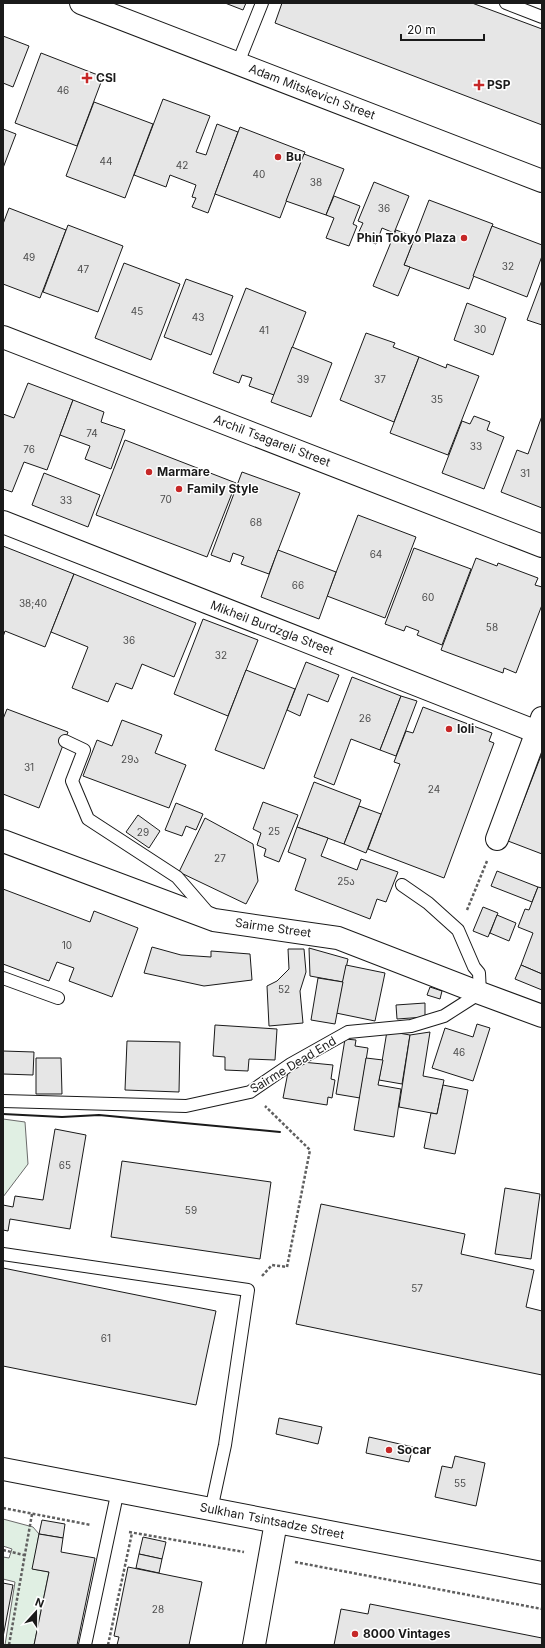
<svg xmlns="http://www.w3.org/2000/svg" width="545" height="1648" font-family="Inter,'Noto Sans Georgian',sans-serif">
  <rect width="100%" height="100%" fill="#fff"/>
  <g fill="#e0efe3" stroke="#6a6a6a">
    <polygon points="3,1119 25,1122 28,1164 3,1197"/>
    <polygon points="3,1519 33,1527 39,1534 33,1569 49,1572 34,1645 5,1645 15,1582 3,1579 3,1557 9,1558 12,1549 3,1546"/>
  </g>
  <g fill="#e6e6e6" stroke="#1a1a1a">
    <polygon points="225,3 246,3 243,10"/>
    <polygon points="282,3 472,3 542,29 542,125 275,23"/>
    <polygon points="3,36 29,46 13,87 3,83"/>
    <polygon points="41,53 103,77 77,146 15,123"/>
    <polygon points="163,99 210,116 196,152 206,155 217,124 238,132 208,213 192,207 196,198 192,197 196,185 170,175 166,187 134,175"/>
    <polygon points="94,102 153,124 125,198 66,176"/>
    <polygon points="240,127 305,152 280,218 215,194"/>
    <polygon points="3,129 16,134 3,168"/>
    <polygon points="304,154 344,169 326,215 286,201"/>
    <polygon points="374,182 409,196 394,233 382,228 376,244 357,236 363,223 358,221"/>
    <polygon points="334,196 360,206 353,224 357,226 349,246 326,238 334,218 326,215"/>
    <polygon points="429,200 493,224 469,289 404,265"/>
    <polygon points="9,208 66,230 40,298 3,284 3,224"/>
    <polygon points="68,225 123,246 98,312 43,292"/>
    <polygon points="492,226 542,245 542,256 527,297 473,276"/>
    <polygon points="396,230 415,237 404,265 410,267 398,296 373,286"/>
    <polygon points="124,263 180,284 151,360 95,338"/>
    <polygon points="186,279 233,296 211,355 164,337"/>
    <polygon points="542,280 542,325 527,320"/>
    <polygon points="246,288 306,312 274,395 249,386 252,378 242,375 239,383 213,373"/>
    <polygon points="467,303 506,318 493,355 454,340"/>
    <polygon points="366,333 395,343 393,347 419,357 394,422 340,400"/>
    <polygon points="292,347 332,363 311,417 271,402"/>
    <polygon points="419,357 446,368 447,364 479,376 448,455 390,433"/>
    <polygon points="28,383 73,400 47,470 24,462 12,492 3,489 3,414 14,418"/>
    <polygon points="73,400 104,412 101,422 125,430 111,469 85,459 90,446 60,435"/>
    <polygon points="474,416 490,422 487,430 504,437 484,489 442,473 462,421 470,424"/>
    <polygon points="542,416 542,508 501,492 517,450 528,454"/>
    <polygon points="125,440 236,483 207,557 96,515"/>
    <polygon points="242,472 300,493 269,574 241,564 244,557 233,553 230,562 211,555"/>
    <polygon points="44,473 100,495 88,527 32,505"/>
    <polygon points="358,515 416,537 385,618 327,596"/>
    <polygon points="3,546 74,574 45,647 5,631 3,637"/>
    <polygon points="414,548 471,569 442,645 417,635 419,631 406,626 404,631 385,624"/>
    <polygon points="278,550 336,572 319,619 261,597"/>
    <polygon points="476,558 497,566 498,563 538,578 535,585 542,587 542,605 516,673 504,668 503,673 441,650"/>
    <polygon points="74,574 196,623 174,677 142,664 132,689 116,683 108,702 72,688 88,647 51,632"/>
    <polygon points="203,619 258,640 228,716 174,694"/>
    <polygon points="306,662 339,675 328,702 308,694 300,716 287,710"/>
    <polygon points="246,670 295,689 264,769 215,750"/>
    <polygon points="352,677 401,696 380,750 351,739 334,785 314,777"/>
    <polygon points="401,696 417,701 396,756 380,750"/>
    <polygon points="423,707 492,733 489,741 494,743 444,878 368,849 400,764 394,762 406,731 413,733"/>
    <polygon points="7,709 68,732 39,808 3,794 3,719"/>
    <polygon points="122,720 162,735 155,753 186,765 169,808 83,776 97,740 112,746"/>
    <polygon points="542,753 542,854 508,841"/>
    <polygon points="314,782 361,800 344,844 297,827"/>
    <polygon points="263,802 298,815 279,862 264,856 266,849 257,845 261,833 253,829"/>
    <polygon points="176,803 203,814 196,830 186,826 182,836 165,830"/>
    <polygon points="359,806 381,814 366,853 344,844"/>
    <polygon points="138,815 160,831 149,848 126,832"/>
    <polygon points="205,818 253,844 258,881 246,904 179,872"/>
    <polygon points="297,827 328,838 321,856 357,870 361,859 398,872 386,902 377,899 370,919 295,890 306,859 288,852"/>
    <polygon points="497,871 538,887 532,902 491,886"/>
    <polygon points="538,887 542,888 542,974 521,965 533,933 518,927 525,909 529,910"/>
    <polygon points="3,889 90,922 94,911 138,928 112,997 69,981 74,968 57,962 49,981 3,964"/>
    <polygon points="483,907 498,913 488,937 473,931"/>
    <polygon points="497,915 516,923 509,941 490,933"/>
    <polygon points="152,947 181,955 211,957 211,951 250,954 252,980 204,986 144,973"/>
    <polygon points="309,948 348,959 343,982 310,976"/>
    <polygon points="288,949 304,949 306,972 300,991 303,1023 269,1026 267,986 277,981 289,969"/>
    <polygon points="346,965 385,973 375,1021 336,1013"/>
    <polygon points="521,965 542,974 542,990 515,979"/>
    <polygon points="318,978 343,982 335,1024 311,1020"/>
    <polygon points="430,987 442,991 440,999 427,995"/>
    <polygon points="425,1003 425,1017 397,1019 396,1005"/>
    <polygon points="477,1024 490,1028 473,1081 432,1068 445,1028 473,1037"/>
    <polygon points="215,1025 277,1029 275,1060 249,1059 248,1071 225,1070 225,1057 213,1056"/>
    <polygon points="387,1031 410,1035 402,1084 379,1080"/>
    <polygon points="430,1032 423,1076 444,1080 437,1114 399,1107 410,1035"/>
    <polygon points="345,1039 356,1040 355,1046 368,1048 360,1098 336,1094"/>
    <polygon points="127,1041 180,1042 179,1092 125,1090"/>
    <polygon points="3,1051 34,1052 33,1075 3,1074"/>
    <polygon points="36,1058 61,1058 62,1094 36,1094"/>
    <polygon points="366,1058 383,1060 378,1085 401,1089 394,1137 354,1130"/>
    <polygon points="302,1062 333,1065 331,1079 335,1080 332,1098 328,1097 327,1105 283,1098 289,1067"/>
    <polygon points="443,1085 468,1090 455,1154 424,1148 431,1113 437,1114"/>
    <polygon points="55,1129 86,1135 70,1229 10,1219 8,1231 3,1230 3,1205 13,1207 15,1196 43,1200"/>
    <polygon points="122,1161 271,1182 260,1259 111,1237"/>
    <polygon points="505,1188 540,1194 531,1259 495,1254"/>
    <polygon points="321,1204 465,1234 461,1254 534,1270 526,1307 542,1311 542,1375 296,1324"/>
    <polygon points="3,1268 216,1311 196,1405 3,1366"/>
    <polygon points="279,1418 322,1427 318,1444 276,1434"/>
    <polygon points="369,1437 413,1447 409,1462 366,1453"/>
    <polygon points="455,1456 485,1463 476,1506 435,1497 442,1466 452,1468"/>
    <polygon points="42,1520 65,1524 63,1538 39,1534"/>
    <polygon points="39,1534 63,1538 61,1552 95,1558 77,1645 34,1645 49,1572 32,1569"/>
    <polygon points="143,1537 166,1542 162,1559 139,1554"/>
    <polygon points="139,1554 162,1559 159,1573 136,1568"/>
    <polygon points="128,1567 202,1582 189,1645 117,1645 119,1637 114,1636"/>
    <polygon points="3,1583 13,1585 3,1637"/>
    <polygon points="370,1604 542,1638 542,1645 334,1645 341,1609 368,1614"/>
  </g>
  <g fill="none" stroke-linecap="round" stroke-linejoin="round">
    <g stroke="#1a1a1a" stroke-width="14">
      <g id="lane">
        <polyline points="506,3 542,17"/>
        <polyline points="238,63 262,3"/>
        <polyline points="65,741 84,750 72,781 88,819 177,877 209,914"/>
        <polyline points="3,978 58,998"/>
        <polyline points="3,1101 186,1106 250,1092 291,1064 348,1032 411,1026 444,1016 480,993 479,973 474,967 458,930 428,903 402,885"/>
        <polyline points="3,1254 248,1290 225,1445 211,1510"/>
        <polyline points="85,1645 118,1490"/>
      </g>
    </g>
    <g stroke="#1a1a1a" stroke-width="24">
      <g id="street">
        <polyline points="3,337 542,546"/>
        <polyline points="3,522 542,734"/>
        <polyline points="497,839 542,718"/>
        <polyline points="3,841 214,920 338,938 480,993 542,1016"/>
      </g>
    </g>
    <g stroke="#1a1a1a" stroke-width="24">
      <g id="secondary">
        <polyline points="81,3 542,181"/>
        <polyline points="3,1469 542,1573"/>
        <polyline points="254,1645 276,1522"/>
      </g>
    </g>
    <g stroke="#5f5f5f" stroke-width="2.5" stroke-dasharray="3 2" stroke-linecap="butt">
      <polyline points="467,910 487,861"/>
      <polyline points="262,1276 272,1265 287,1267 310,1150 265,1106"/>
      <polyline points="3,1508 91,1525"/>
      <polyline points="129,1532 244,1552"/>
      <polyline points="3,1550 24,1555"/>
      <polyline points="295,1562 542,1609"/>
      <polyline points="9,1645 32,1514"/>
      <polyline points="108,1645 132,1533"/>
    </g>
    <use href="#lane" stroke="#fff" stroke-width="12"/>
    <use href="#street" stroke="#fff" stroke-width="22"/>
    <use href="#secondary" stroke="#fff" stroke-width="22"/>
    <polyline stroke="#1a1a1a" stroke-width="2" points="3,1114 62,1117 99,1115 280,1132"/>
  </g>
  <g fill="#c62828" stroke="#fff" stroke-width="1.5">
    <path d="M85 72h4v4h4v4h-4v4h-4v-4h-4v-4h4z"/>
    <path d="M477 79h4v4h4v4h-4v4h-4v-4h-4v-4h4z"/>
    <circle cx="278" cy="157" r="4"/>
    <circle cx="464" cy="238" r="4"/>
    <circle cx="149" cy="472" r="4"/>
    <circle cx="179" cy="489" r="4"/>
    <circle cx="449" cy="729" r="4"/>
    <circle cx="389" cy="1450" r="4"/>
    <circle cx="355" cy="1634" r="4"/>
  </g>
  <g text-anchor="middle" stroke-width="3" stroke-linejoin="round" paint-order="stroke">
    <g font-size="10" fill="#4d4d4d">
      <text x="63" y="94">46</text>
      <text x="106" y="165">44</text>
      <text x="182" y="169">42</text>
      <text x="259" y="178">40</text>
      <text x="316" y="186">38</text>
      <text x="384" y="212">36</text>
      <text x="29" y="261">49</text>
      <text x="508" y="270">32</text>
      <text x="83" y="273">47</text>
      <text x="137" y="315">45</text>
      <text x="198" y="321">43</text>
      <text x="480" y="333">30</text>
      <text x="264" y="334">41</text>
      <text x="303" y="383">39</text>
      <text x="380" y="383">37</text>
      <text x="437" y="403">35</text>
      <text x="92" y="437">74</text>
      <text x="476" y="450">33</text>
      <text x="29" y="453">76</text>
      <text x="525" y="477">31</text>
      <text x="166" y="503">70</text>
      <text x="66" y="504">33</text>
      <text x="256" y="526">68</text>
      <text x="376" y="558">64</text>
      <text x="298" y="589">66</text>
      <text x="428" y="601">60</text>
      <text x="33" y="607">38;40</text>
      <text x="492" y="631">58</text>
      <text x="129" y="644">36</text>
      <text x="221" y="659">32</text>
      <text x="365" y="722">26</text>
      <text x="130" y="763">29ა</text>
      <text x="29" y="771">31</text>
      <text x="434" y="793">24</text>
      <text x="274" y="835">25</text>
      <text x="143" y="836">29</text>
      <text x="220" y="862">27</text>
      <text x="346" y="885">25ა</text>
      <text x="67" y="949">10</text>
      <text x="284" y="993">52</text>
      <text x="459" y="1056">46</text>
      <text x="65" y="1169">65</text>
      <text x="191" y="1214">59</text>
      <text x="417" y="1292">57</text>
      <text x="106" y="1342">61</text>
      <text x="460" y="1487">55</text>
      <text x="158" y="1613">28</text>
    </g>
    <g font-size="12" font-weight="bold" fill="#1a1a1a" stroke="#fff" text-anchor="start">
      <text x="96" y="82">CSI</text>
      <text x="487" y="89">PSP</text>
      <text x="286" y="161">Bu</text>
      <text x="456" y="242" text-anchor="end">Phin Tokyo Plaza</text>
      <text x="157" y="476">Marmare</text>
      <text x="187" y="493">Family Style</text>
      <text x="457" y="733">Ioli</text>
      <text x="397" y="1454">Socar</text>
      <text x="363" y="1638">8000 Vintages</text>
    </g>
    <g font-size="12" fill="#1a1a1a" stroke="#fff">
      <text transform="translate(312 92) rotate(21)" y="4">Adam Mitskevich Street</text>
      <text transform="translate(272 441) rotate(21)" y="4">Archil Tsagareli Street</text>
      <text transform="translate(272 628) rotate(21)" y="4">Mikheil Burdzgla Street</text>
      <text transform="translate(273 928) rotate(8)" y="4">Sairme Street</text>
      <text transform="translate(293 1065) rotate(-31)" y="4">Sairme Dead End</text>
      <text transform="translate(272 1521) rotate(11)" y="4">Sulkhan Tsintsadze Street</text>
    </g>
  </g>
  <rect width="545" height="1648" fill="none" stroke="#1a1a1a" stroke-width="8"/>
  <g transform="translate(36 1612) rotate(21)" stroke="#ffffff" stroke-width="3" paint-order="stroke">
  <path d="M0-3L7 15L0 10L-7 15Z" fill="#1a1a1a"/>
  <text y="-6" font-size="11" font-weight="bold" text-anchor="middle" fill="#1a1a1a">N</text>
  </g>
  <path d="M401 34v6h83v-6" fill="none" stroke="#1a1a1a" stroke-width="2"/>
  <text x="407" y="34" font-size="12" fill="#1a1a1a" stroke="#ffffff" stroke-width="3" paint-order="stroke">20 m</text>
</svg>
